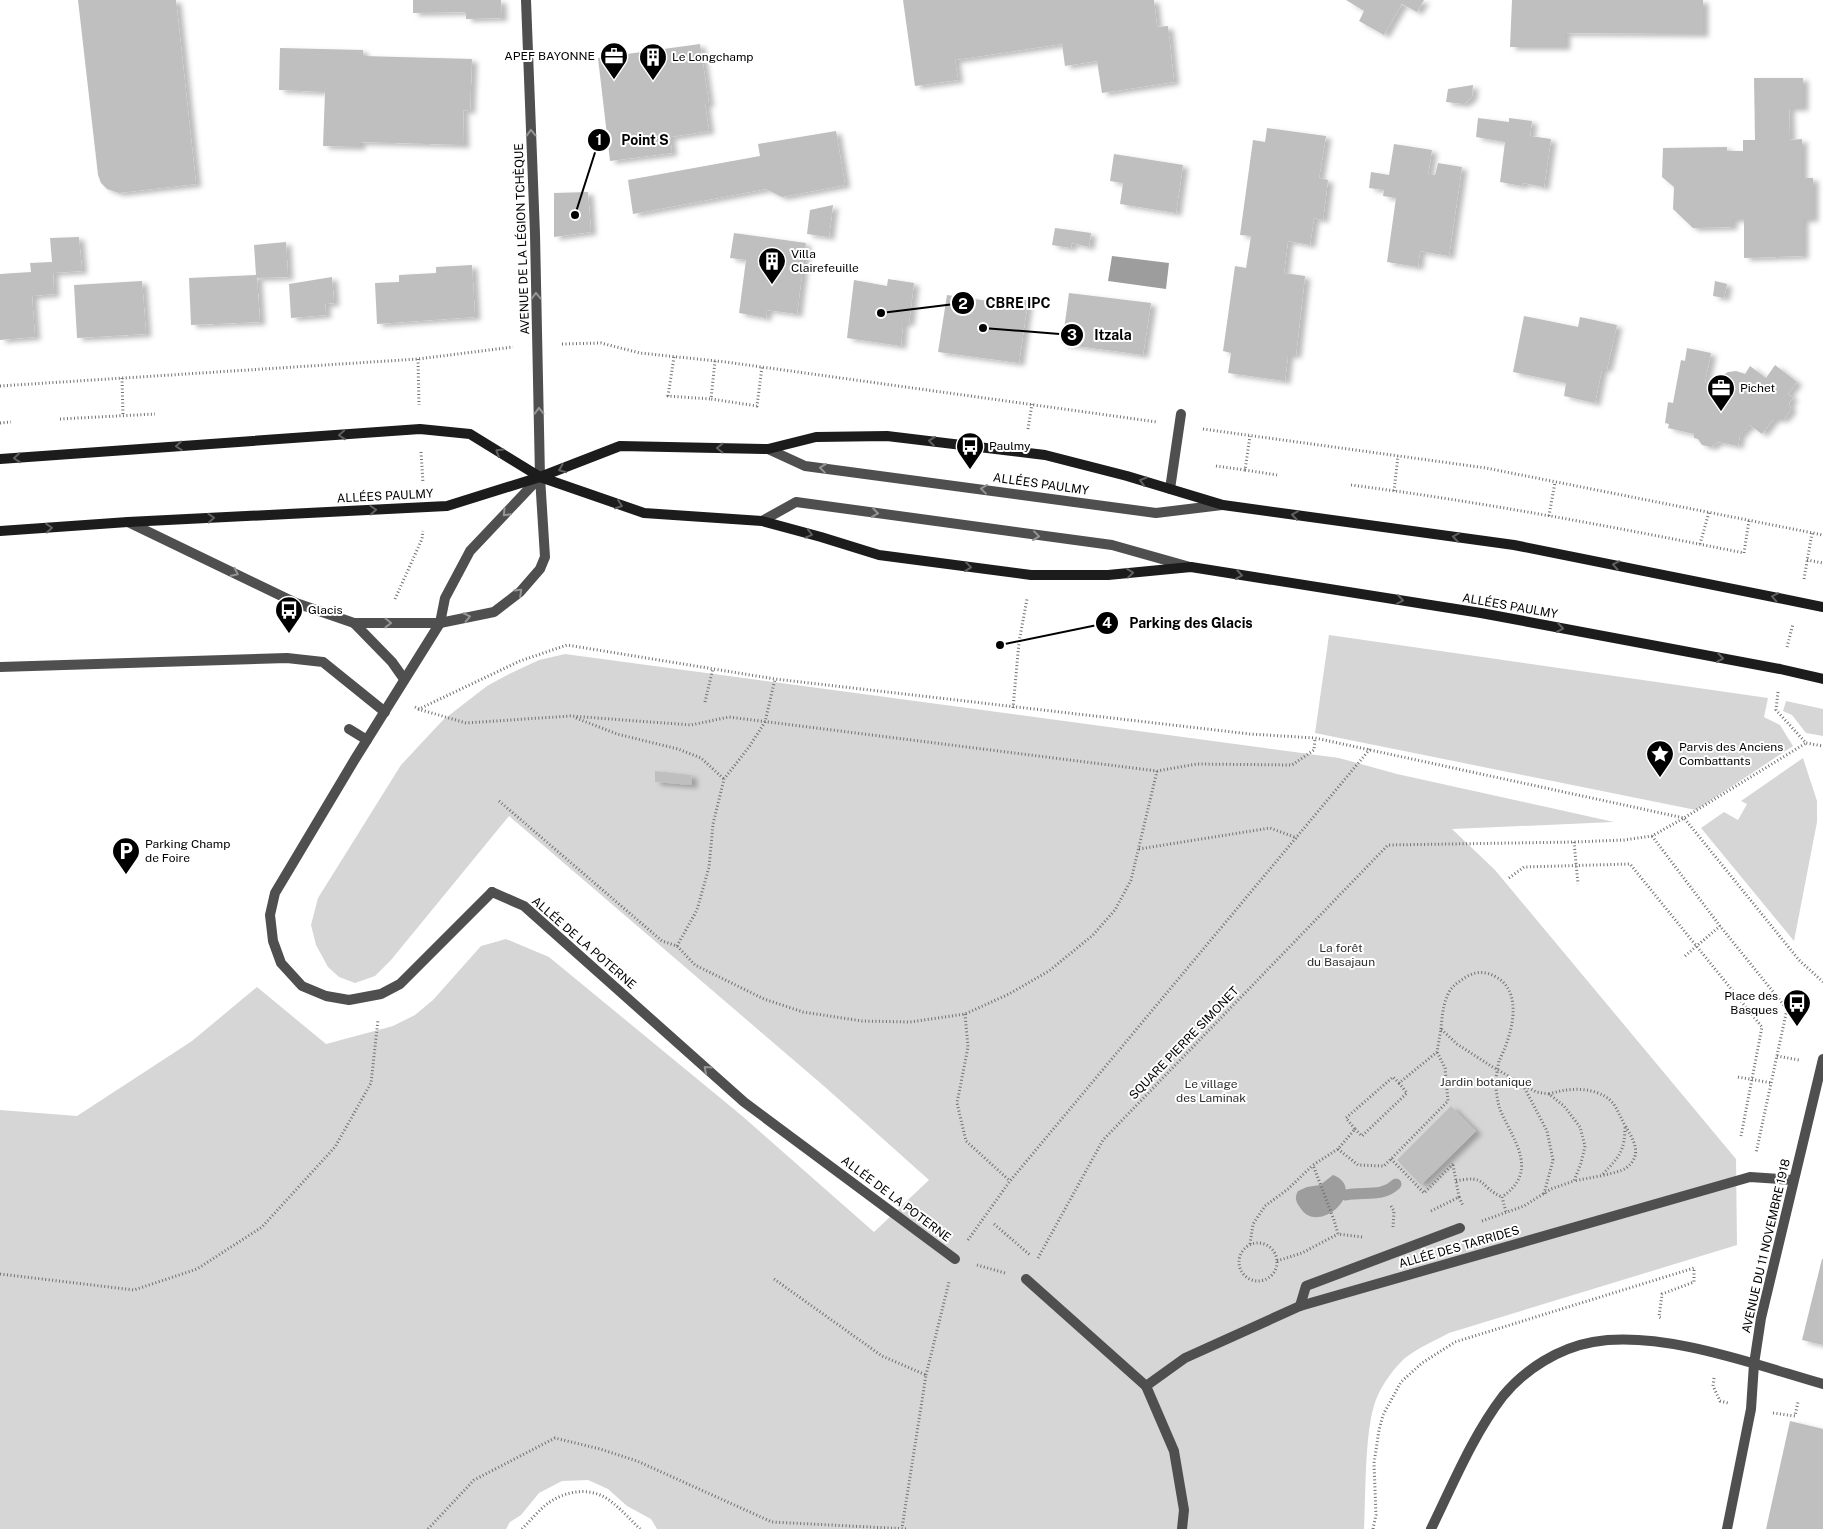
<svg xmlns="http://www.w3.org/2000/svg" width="1823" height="1529" font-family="'Public Sans',sans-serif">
  <defs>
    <filter id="shadow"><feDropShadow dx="5.5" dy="3" stdDeviation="2.5" flood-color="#0004"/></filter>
  </defs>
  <rect width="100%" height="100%" fill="#fff"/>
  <g fill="#d6d6d6">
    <polygon points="1329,635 1768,698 1764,717 1780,725 1793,746 1696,810 1315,733"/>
    <path d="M565,654L1339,758L1397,774L1614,822L1452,829L1495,870L1736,1159L1737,1245L1449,1333C1434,1341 1418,1348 1405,1358C1394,1368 1384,1382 1378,1395C1364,1423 1366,1496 1364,1529H657L651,1519L627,1506L608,1489L588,1480L562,1481L539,1493L521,1515L510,1522L506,1529H0V1110L77,1116L192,1041L257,987L326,1044L393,1026L415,1015L433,1000L481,946L506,939L549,957L741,1115L874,1232L929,1180L825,1087L509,816L391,960L375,976L355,983L339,977L328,967L316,945L311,925L318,898L401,765L443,720L487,686L509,674L539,660Z"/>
    <polygon points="1786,701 1823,709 1823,736 1806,733 1792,715 1783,711"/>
    <polygon points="1803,758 1817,801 1817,822 1794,941 1701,828 1724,812 1738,820 1747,804 1741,801"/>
  </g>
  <g fill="#9d9d9d">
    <polygon points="1112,256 1169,263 1166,289 1108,281"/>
    <path d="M1333,1175C1369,1189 1320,1236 1301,1209C1296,1202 1294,1198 1298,1191L1307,1187L1320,1185Z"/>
  </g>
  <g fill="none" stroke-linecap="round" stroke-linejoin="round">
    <path stroke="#9d9d9d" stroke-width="11" d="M1346,1195C1363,1191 1382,1198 1396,1184"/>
  </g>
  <g fill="#bfbfbf" filter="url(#shadow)">
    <polygon points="78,0 176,0 196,184 119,193 107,189 101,183 98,175"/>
    <polygon points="413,0 501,0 502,18 466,19 466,12 413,13"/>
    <polygon points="903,0 1154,0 1157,27 1168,26 1174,82 1102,93 1097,61 1065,66 1062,44 955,60 958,80 915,86"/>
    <polygon points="1346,0 1424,0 1417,12 1402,4 1384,35 1359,21 1364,11"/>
    <polygon points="1512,0 1703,0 1703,34 1565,33 1565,47 1510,47"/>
    <polygon points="700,44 709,104 705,104 709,131 670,137 672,153 610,161 598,58"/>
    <polygon points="280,48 363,50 363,56 472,59 470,111 463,110 464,145 360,142 360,147 323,146 325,92 279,90"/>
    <polygon points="1754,78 1803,78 1803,108 1789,108 1790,140 1802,139 1802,178 1813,178 1813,219 1803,219 1803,256 1744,258 1744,219 1732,219 1732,227 1693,228 1673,209 1674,187 1662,177 1663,148 1727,147 1727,151 1743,151 1743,140 1755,140"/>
    <polygon points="1473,85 1472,97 1464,104 1446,102 1448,89"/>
    <polygon points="1478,118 1509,122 1509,118 1532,121 1530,136 1551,139 1544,187 1523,183 1522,186 1500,182 1505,142 1476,137"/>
    <polygon points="1267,128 1326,136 1319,178 1328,180 1323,220 1314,218 1310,245 1288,241 1284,273 1305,276 1296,355 1288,355 1285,381 1228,373 1231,353 1223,351 1235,266 1246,268 1251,236 1240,235 1253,140 1265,142"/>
    <polygon points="836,131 845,185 782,197 766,189 633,214 628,180 760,156 758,144"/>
    <polygon points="1394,144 1432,150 1428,175 1435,175 1438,163 1462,167 1449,256 1420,251 1418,267 1387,262 1396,198 1383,196 1384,190 1369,188 1371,172 1389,175"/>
    <polygon points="1114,154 1183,165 1176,213 1120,204 1123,183 1110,181"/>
    <polygon points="588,192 591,232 554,237 554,193"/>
    <polygon points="833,205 829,237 807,234 810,210"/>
    <polygon points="1055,228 1091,233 1089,247 1072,243 1071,248 1052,245"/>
    <polygon points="734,233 806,243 797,314 767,310 766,318 739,313 746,260 730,258"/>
    <polygon points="79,237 82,271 53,273 54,294 32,296 35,337 0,340 0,274 31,272 30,263 52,262 50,238"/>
    <polygon points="286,242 288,277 257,278 260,322 191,325 189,278 256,275 254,245"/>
    <polygon points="472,265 475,317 377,324 375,283 399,282 399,275 436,273 436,267"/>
    <polygon points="332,277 334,303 325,304 326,315 291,318 289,284"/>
    <polygon points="888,279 914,283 909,323 903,323 901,346 847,338 854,280 887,286"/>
    <polygon points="142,281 146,334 77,338 74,285"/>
    <polygon points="1715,281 1727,284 1724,298 1713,296"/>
    <polygon points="1069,293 1151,303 1143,355 1062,344"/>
    <polygon points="947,295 1002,303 1003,297 1028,300 1019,363 938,352"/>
    <polygon points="1524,316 1578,327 1580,317 1617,325 1607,369 1602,369 1595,403 1564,396 1566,383 1513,372"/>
    <polygon points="1687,348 1711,353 1705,382 1715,383 1720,377 1728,372 1736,371 1745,374 1750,366 1766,378 1775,365 1797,382 1788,394 1793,398 1789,403 1791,410 1784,419 1774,419 1762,434 1750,425 1740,435 1738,446 1718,442 1711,447 1702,445 1698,439 1694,438 1694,434 1668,428 1669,424 1665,423 1668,402 1673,403 1681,360 1685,361"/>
    <polygon points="655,771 691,775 692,785 655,782"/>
    <polygon points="1451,1106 1476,1131 1421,1185 1397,1160"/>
    <polygon points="1822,1259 1823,1259 1823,1345 1802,1340"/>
    <polygon points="1790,1421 1823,1429 1823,1529 1766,1529"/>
  </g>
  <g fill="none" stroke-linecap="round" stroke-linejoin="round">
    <g stroke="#717171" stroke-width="3" stroke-dasharray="1 2.5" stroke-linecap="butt">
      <polyline points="562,344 601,343 640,353 726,362 1157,422"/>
      <polyline points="674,357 668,396 711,399"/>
      <polyline points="418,359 419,405"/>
      <polyline points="715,361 711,399 757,406 762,367"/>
      <polyline points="122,378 123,416"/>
      <polyline points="0,386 418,359 513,347"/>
      <polyline points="60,419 155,414"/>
      <polyline points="0,423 11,422"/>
      <polyline points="1028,429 1032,404"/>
      <polyline points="1203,429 1486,468 1823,535"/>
      <polyline points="421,452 423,483"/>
      <polyline points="1216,466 1245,470 1250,436"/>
      <polyline points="1245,470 1277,475"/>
      <path d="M1351,485C1483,502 1614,527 1744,553L1749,520"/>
      <polyline points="1394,491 1398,456"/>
      <polyline points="1549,516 1555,482"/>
      <polyline points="1700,544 1709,512"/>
      <polyline points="1807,560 1823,563"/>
      <polyline points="1804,579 1812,533"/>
      <polyline points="395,599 422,539 423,531"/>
      <polyline points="1787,647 1793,624"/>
      <polyline points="1778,692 1776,710 1806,743 1823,746"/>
      <polyline points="705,702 713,668"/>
      <polyline points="415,707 419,709 520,661 567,645 775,679 1250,734 1315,738 1684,818 1799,960 1823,982"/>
      <polyline points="1013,708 1019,642 1027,599"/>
      <polyline points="418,709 466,723 570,716 691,725 729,717 1157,771 1197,764 1292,765 1314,750 1315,738"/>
      <polyline points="576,718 617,734 678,749 701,758 724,779"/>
      <polyline points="499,801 662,941 677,946 695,965 764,999 803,1012 862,1021 910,1022 965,1014 1009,994 1049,971 1093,935 1115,910 1131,880 1157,771"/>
      <polyline points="1652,836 1720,926 1787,1009 1756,1153"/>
      <polyline points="1574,842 1578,884"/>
      <polyline points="1139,849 1270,828 1297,838"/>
      <polyline points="1509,878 1524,867 1630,864 1762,1027 1741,1136"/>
      <polyline points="677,946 697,910 709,867 713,824 724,779 749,747 765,722 775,679"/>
      <polyline points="1685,956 1720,926"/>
      <polyline points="965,1014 968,1047 957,1103 966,1141 1010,1181"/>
      <path d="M1441,1029C1442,1016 1443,1004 1449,992C1453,985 1460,981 1466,977C1476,971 1486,971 1496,977C1525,993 1511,1037 1499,1061"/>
      <polyline points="1777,1056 1799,1060"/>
      <polyline points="1738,1077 1772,1083"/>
      <path d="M1495,1083C1497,1093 1497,1104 1502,1114C1516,1144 1538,1172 1502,1197"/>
      <polyline points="1523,1085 1547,1131 1553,1160 1544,1194"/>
      <path d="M1549,1094C1565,1089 1582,1087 1598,1093C1617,1100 1617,1113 1626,1127C1634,1141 1643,1155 1626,1168C1617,1174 1587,1178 1574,1181"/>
      <polyline points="1355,1129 1362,1136 1407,1093 1399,1083"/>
      <polyline points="1338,1149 1358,1165 1384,1166 1448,1101 1445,1068 1437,1052"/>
      <polyline points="1391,1159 1424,1193 1453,1164"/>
      <polyline points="1453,1165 1459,1197"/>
      <path d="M1603,1174C1619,1157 1625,1151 1625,1126"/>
      <path d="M1456,1181C1487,1174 1479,1187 1502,1197"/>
      <polyline points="1502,1197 1506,1212"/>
      <polyline points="1391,1206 1394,1211 1393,1227"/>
      <polyline points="1431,1211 1459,1197 1463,1206"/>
      <polyline points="994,1224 1030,1255"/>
      <polyline points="1362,1237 1338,1234 1334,1220 1313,1165 1338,1149 1355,1129 1346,1118 1393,1077 1399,1083 1437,1052 1441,1029 1457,1044 1491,1066 1536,1092 1549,1094 1564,1106 1580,1127 1585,1146 1581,1163 1574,1181 1551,1189 1524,1206 1482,1221"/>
      <polyline points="968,1240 1010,1181 1370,749"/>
      <circle cx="1258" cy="1262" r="19"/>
      <polyline points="1250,1244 1253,1224 1265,1206 1288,1189 1313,1165"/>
      <polyline points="1038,1258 1103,1140 1388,845 1574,842 1624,840 1652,836 1684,818 1806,743"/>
      <polyline points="1277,1261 1302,1253 1338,1234"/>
      <polyline points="977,1265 1005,1273"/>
      <polyline points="0,1274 134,1290 197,1269 262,1227 335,1147 371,1083 378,1020"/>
      <polyline points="774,1279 882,1356 926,1375 902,1528"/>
      <polyline points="926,1375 949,1282"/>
      <polyline points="1714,1378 1713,1386 1720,1401 1728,1403"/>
      <polyline points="1773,1413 1795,1416 1798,1402"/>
      <polyline points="428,1529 474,1480 555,1438 600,1449 637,1461 772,1522 908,1529"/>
      <path d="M522,1529C530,1521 538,1511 547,1504C564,1491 590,1486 609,1500C620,1508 630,1519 640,1529"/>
      <polyline points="1373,1529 1376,1515 1374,1463 1379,1430 1383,1415 1401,1382 1422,1363 1455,1342 1694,1268 1694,1282 1662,1294 1659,1317 1661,1318"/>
    </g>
    <g stroke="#4f4f4f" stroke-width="10">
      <polyline points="768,449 805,466 1156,513 1222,505"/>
      <polyline points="1170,489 1181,414"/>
      <polyline points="762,521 796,502 1112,545 1190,567"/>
      <polyline points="349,729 367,740"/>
      <polyline points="1300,1306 1306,1286 1460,1228"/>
    </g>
    <g stroke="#4f4f4f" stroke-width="10">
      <polyline points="492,892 524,906 744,1102 955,1259"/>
      <polyline points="1026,1279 1146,1386 1174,1451 1184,1510 1182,1529"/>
      <polyline points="1146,1386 1185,1358 1300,1306 1750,1177 1793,1180"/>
    </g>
    <g stroke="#4f4f4f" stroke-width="10">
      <polyline points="354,623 392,662 404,679"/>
      <polyline points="440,623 355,759 275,893 270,915 273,941 281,963 302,986 326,996 349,1000 381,994 400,984 492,892"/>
      <polyline points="0,667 287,658 323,662 385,712"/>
      <path d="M1431,1529C1453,1484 1473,1435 1503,1396C1525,1369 1559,1348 1593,1342C1662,1330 1756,1365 1823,1384"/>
      <polyline points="1727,1529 1751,1409 1754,1364 1761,1318 1823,1059"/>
    </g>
    <g stroke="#4f4f4f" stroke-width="10">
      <polyline points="128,522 296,603 354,623 440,623 494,612 520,592 540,569 545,557 540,477 535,234 526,0"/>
      <polyline points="440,623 445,598 470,551 540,477"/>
    </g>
    <g stroke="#1c1c1c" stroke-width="10">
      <polyline points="0,459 420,429 470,434 540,477 644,513 762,521 821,537 879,555 1031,575 1108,575 1191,567 1481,613 1780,669 1823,679"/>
      <polyline points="0,531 128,522 447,506 540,477 620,446 768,449 816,437 887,436 1045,455 1127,476 1223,505 1514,545 1823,607"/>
    </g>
    <polyline stroke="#717171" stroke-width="3" stroke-dasharray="1 2.5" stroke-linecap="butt" points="1495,1083 1499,1061"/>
  </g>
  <defs><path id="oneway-chevron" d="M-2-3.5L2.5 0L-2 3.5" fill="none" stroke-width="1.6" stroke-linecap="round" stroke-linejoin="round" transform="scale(1.25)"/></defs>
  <g stroke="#959595">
    <use href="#oneway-chevron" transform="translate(531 133) rotate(-92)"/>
    <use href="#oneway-chevron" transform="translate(536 296) rotate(-91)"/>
    <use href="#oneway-chevron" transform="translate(539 411) rotate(-91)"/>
    <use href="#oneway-chevron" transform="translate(823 468) rotate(-173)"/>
    <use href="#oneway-chevron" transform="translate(984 489) rotate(-173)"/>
    <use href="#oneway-chevron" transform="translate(506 513) rotate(134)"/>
    <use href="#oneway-chevron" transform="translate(875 513) rotate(8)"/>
    <use href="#oneway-chevron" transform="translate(1036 536) rotate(7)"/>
    <use href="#oneway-chevron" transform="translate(235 573) rotate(26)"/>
    <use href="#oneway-chevron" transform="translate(519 592) rotate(-43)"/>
    <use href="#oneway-chevron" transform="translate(467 617) rotate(-12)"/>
    <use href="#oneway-chevron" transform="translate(388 623) rotate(1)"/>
    <use href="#oneway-chevron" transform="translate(707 1069) rotate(-138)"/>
  </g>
  <g stroke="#606060">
    <use href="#oneway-chevron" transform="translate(342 435) rotate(176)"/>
    <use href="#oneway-chevron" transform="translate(932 441) rotate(-173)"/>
    <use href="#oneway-chevron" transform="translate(179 446) rotate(176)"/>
    <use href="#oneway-chevron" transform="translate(720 448) rotate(-179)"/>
    <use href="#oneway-chevron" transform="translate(499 452) rotate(-148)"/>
    <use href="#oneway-chevron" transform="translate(17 458) rotate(175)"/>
    <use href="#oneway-chevron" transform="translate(562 469) rotate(158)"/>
    <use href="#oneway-chevron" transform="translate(1143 481) rotate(-163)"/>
    <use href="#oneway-chevron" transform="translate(619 505) rotate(19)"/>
    <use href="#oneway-chevron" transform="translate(373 510) rotate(-3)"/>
    <use href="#oneway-chevron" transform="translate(1295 515) rotate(-172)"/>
    <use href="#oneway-chevron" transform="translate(211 518) rotate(-3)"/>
    <use href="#oneway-chevron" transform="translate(49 528) rotate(-4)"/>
    <use href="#oneway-chevron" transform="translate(809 534) rotate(15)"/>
    <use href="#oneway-chevron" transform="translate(1456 537) rotate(-172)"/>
    <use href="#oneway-chevron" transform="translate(1616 565) rotate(-169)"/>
    <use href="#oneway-chevron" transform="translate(968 567) rotate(7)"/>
    <use href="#oneway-chevron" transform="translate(1130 573) rotate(-6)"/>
    <use href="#oneway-chevron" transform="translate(1239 575) rotate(9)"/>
    <use href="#oneway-chevron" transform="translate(1775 597) rotate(-169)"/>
    <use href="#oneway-chevron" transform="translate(1400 600) rotate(9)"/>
    <use href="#oneway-chevron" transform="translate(1560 628) rotate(10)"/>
    <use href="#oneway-chevron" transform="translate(1720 658) rotate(10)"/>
  </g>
  <defs>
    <g id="office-pin" transform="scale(1.4375)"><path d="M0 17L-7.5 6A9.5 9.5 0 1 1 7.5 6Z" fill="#000" stroke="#fff"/><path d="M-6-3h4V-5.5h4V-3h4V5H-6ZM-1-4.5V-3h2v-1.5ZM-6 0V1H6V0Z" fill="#fff"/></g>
    <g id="building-pin" transform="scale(1.4375)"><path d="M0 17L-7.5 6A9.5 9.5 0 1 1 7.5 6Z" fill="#000" stroke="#fff"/><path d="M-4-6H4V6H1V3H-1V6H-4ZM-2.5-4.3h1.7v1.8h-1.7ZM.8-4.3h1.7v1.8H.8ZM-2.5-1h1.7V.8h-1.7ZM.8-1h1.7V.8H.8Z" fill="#fff"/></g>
    <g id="bus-pin" transform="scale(1.4375)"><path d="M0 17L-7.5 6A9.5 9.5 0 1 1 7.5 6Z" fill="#000" stroke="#fff"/><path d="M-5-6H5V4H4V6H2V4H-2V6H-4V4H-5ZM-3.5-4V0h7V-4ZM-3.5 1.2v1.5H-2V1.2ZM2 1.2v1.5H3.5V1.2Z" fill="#fff"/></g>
    <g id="sight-pin" transform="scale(1.4375)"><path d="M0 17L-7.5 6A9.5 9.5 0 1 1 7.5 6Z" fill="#000" stroke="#fff"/><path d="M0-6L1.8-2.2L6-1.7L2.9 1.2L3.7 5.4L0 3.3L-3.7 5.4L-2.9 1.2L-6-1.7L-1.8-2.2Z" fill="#fff"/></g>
    <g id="parking-pin" transform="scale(1.4375)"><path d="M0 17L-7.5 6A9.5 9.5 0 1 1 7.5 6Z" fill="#000" stroke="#fff"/><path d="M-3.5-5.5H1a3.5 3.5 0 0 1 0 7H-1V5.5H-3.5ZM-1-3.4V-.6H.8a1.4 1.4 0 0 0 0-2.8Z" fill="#fff"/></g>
  </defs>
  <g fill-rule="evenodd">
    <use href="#office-pin" x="614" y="56"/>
    <use href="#building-pin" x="653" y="57"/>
    <use href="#building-pin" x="772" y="261"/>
    <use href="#office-pin" x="1721" y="388"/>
    <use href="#bus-pin" x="970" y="446"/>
    <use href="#bus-pin" x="289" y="610"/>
    <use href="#sight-pin" x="1660" y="754"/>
    <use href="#parking-pin" x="126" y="851"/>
    <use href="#bus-pin" x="1797" y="1003"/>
  </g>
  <g text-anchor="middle" stroke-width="4" stroke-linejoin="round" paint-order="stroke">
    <g font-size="12" fill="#000" stroke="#fff" text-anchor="start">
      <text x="595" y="60" text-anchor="end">APEF BAYONNE</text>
      <text x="672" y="61">Le Longchamp</text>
      <text x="791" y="258">Villa<tspan x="791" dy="14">Clairefeuille</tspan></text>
      <text x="1740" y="392">Pichet</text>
      <text x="989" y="450">Paulmy</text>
      <text x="308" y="614">Glacis</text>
      <text x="1679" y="751">Parvis des Anciens<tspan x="1679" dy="14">Combattants</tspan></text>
      <text x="145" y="848">Parking Champ<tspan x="145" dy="14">de Foire</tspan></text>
      <text x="1778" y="1000" text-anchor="end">Place des<tspan x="1778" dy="14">Basques</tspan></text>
    </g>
    <g font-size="12" fill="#000" stroke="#fff">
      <text transform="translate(522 239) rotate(-92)" y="4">AVENUE DE LA LÉGION TCHÈQUE</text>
      <text transform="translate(1041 484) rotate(8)" y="4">ALLÉES PAULMY</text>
      <text transform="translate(385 496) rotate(-3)" y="4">ALLÉES PAULMY</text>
      <text transform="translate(1510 606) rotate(10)" y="4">ALLÉES PAULMY</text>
      <text transform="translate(584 943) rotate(41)" y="4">ALLÉE DE LA POTERNE</text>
      <text transform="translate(1184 1043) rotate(-46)" y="4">SQUARE PIERRE SIMONET</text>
      <text transform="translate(896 1199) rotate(37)" y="4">ALLÉE DE LA POTERNE</text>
      <text transform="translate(1766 1246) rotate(-77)" y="4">AVENUE DU 11 NOVEMBRE 1918</text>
      <text transform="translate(1459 1247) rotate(-16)" y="4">ALLÉE DES TARRIDES</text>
    </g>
    <g font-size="12" fill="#2d2d2d" stroke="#fff">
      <text x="1341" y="952">La forêt<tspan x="1341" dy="14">du Basajaun</tspan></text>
      <text x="1486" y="1086">Jardin botanique</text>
      <text x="1211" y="1088">Le village<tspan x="1211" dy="14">des Laminak</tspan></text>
    </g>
  </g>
  <path fill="none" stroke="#000" stroke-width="2" d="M575 215L599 140M881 313L963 303M983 328L1072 335M1000 645L1107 623"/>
  <g fill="#000" stroke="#fff" stroke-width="2">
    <circle cx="575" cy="215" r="5"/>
    <circle cx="881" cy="313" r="5"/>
    <circle cx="983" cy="328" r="5"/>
    <circle cx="1000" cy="645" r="5"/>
    <circle cx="599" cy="140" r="12"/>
    <circle cx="963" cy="303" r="12"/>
    <circle cx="1072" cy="335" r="12"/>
    <circle cx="1107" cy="623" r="12"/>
  </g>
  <g font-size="15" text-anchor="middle" font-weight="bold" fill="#fff">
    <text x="599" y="145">1</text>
    <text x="963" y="309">2</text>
    <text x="1072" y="340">3</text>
    <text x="1107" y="628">4</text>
  </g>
  <g font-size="14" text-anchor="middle" font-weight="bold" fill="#000" stroke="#fff" stroke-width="4" stroke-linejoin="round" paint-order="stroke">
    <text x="645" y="145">Point S</text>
    <text x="1018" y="308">CBRE IPC</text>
    <text x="1113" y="340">Itzala</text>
    <text x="1191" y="628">Parking des Glacis</text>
  </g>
</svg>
